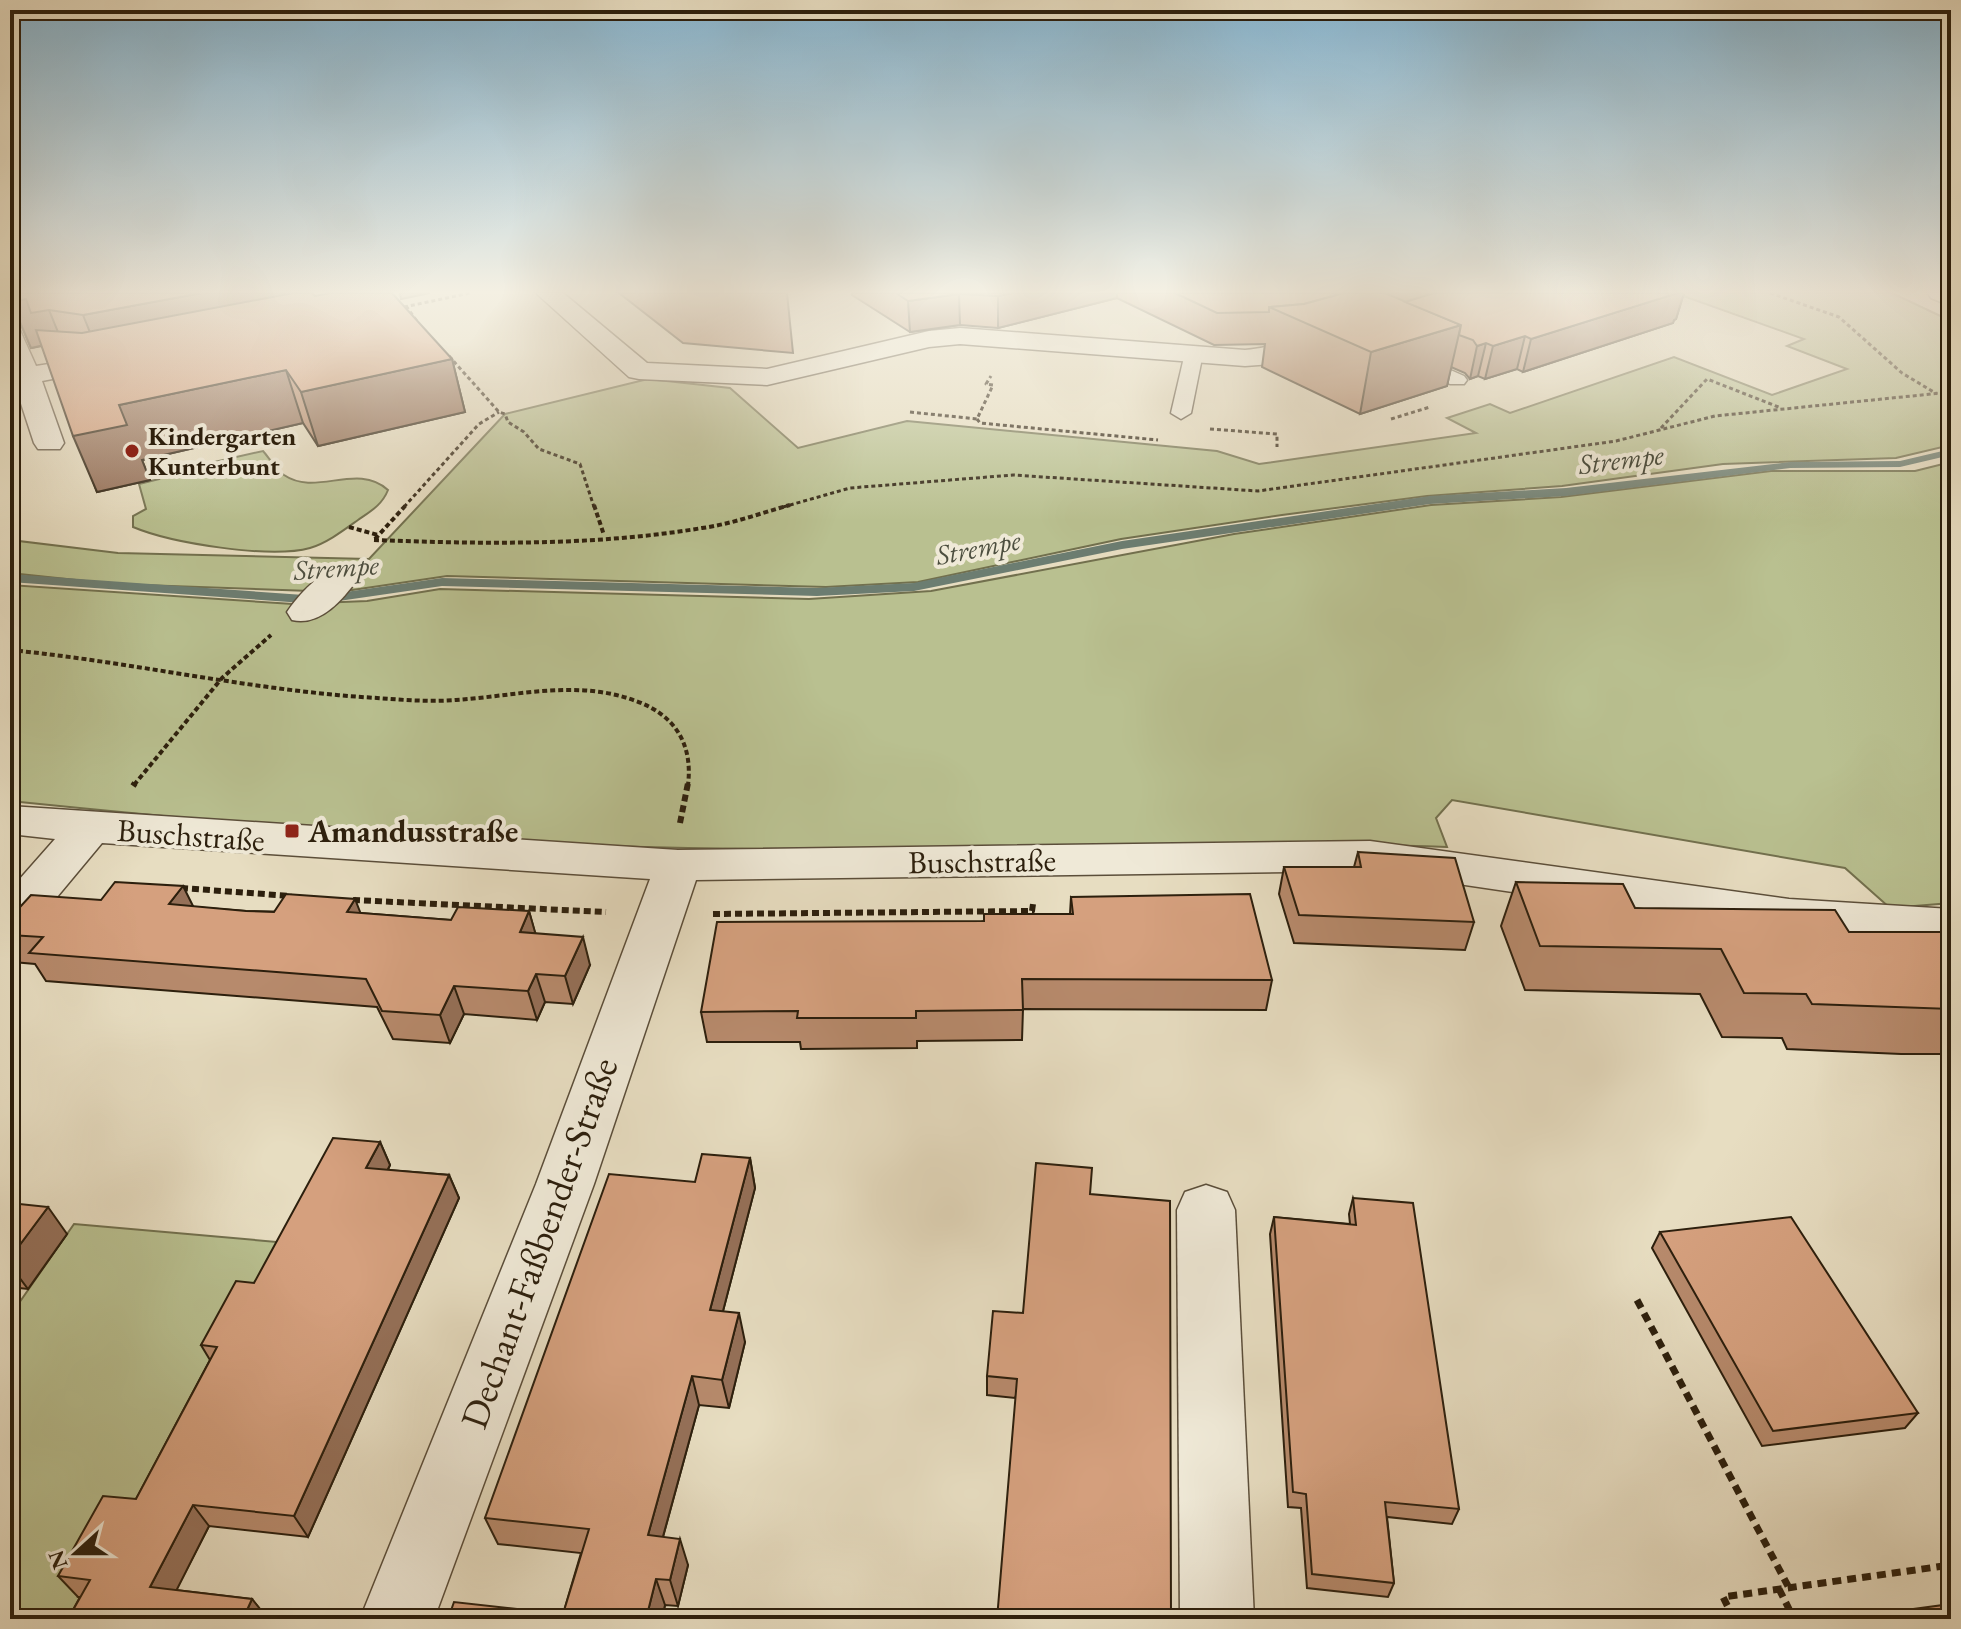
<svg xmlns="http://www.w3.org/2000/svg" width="1961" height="1629" font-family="'EB Garamond',serif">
  <rect width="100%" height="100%" fill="#e7ddc1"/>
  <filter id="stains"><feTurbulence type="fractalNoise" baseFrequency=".0025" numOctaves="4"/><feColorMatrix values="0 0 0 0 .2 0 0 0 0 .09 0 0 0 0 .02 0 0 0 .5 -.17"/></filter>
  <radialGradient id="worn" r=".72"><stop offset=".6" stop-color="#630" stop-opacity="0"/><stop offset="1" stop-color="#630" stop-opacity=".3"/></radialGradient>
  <g fill="#b9c090" stroke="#72704e" stroke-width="2">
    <polygon points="1675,293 1892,293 1951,321 1951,445 1896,458 1723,464 1562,486 1427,496 1282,515 1121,539 918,582 826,587 447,576 339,592 114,584 10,573 10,540 118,553 369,559 505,414 648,379 730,388 798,448 907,421 1217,451 1259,464 1476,433 1447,418 1490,404 1510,413 1674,357 1772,395 1847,369 1787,346 1804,339"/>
    <path d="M263,451C269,458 276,469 284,475C316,497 357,462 388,490C382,505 371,511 358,520C344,530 327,543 310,548C270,559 171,543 133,527V516L146,509L139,484L159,479L157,475Z"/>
    <path d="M1951,462V903L1890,908L1845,868L1452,800L1436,818L1447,847C1194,838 941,853 688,848C461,844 235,824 10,801V585L293,604L367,601L440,589L809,599L931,591L1234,534L1431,505L1561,497L1771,471H1915Z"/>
    <polygon points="74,1224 300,1244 233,1336 78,1597 109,1600 99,1619 10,1619 10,1316"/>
  </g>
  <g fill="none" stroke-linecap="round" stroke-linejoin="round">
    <polygon fill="#6c7d71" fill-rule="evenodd" points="1951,449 1951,455 1900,467 1790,468 1566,496 1430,504 1122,549 914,591 817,596 442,586 318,604 10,582 10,574 318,596 442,578 817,588 914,583 1122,541 1430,496 1566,488 1790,462 1900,461"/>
    <g stroke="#5b4e3a" stroke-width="3">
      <g id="service">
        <polygon points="1194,347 1203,353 1191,413 1181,419 1171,413 1185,353"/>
        <polygon points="1412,353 1464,376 1467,380 1464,384 1450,384 1405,363 1403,359"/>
      </g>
    </g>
    <g stroke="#5b4e3a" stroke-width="3">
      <g id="minor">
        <path d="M536,293H563L647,363L767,369L929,331L960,328L1245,350C1265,348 1315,337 1328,340L1332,346L1328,352L1284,363L1245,366L960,344L929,347L767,385L639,379L629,377Z"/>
        <polygon points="1928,293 1951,293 1951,306 1931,298"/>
        <path d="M10,326L19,328L36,366C64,361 89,359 117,366L121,372L117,378L68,376L42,381L64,443L60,449H38L34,443L10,370Z"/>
        <path d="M342,565L354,569L360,576C344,598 321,627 292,620L287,612C299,594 321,571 342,565Z"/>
        <polygon points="10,806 678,850 1370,841 1789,899 1951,909 1951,943 1789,933 1370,871 696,880 594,1184 434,1619 360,1619 536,1184 650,879 102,843 27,933 10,938 10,890 55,839 10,834"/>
        <polygon points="1206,1185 1227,1192 1235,1210 1254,1619 1180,1619 1177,1210 1185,1192"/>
      </g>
    </g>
    <g stroke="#2c1f0d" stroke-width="3" stroke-dasharray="4 3" stroke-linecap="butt">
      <polyline points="1770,293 1839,317 1902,373 1937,394"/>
      <polyline points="406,306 419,324"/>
      <polyline points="404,307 470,293"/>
      <polyline points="449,356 499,412 505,414 508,422 524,432 539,449 580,464 594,507"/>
      <polyline points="910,412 977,419 993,385 986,384 991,376"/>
      <polyline points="977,419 980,423 1158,440"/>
      <polyline points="1391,419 1430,407"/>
      <polyline points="1661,428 1707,379 1781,408"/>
      <polyline points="1210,429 1277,434 1277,447"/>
      <polyline points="404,507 479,424 499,412"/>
      <polyline points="783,507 850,488 1013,475 1258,491 1616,441 1715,416 1951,392"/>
    </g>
    <g stroke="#2c1f0d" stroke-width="4" stroke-dasharray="5 3" stroke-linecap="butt">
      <polyline points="594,505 604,535"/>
      <polyline points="349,527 378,535"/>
      <polyline points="375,539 406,505"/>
      <path d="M374,540C482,544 595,546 702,528C732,524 761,513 790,505"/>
      <path d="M10,650C133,662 254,691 377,698C403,700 430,702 456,700C516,696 578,679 636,701C675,715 693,744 688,785"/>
      <polyline points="134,785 222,678 271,635"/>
    </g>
    <g stroke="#2c1f0d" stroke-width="6" stroke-dasharray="7 4" stroke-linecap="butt">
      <polyline points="133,786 135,783"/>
      <polyline points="680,823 688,783"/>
      <polyline points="181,888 291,896"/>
      <polyline points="353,900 606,912"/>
      <polyline points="713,914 1032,911 1033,904"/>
    </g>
    <g stroke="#2c1f0d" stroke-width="7" stroke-dasharray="9 6" stroke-linecap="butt">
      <polyline points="1637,1300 1788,1586"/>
      <polyline points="1779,1589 1794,1619"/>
      <polyline points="1734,1619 1723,1597 1951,1565"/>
    </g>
    <use href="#service" fill="#efe9d7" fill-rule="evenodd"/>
    <use href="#minor" fill="#efe9d7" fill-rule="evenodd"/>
  </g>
  <g fill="#b78a6c" stroke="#2c1f0d" stroke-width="2">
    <polygon points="10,293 315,296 452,359 465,412 318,446 303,423 142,460 150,480 97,492 42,346 31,348 22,327 10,324"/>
    <polygon points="619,293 787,293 793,353 683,343"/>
    <polygon points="852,293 1684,293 1676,319 1674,320 1673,323 1523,372 1517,369 1485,379 1478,376 1470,379 1465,373 1451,367 1447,386 1360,414 1262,367 1265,344 1214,345 1117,298 998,328 960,325 910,332 852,295"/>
    <polygon points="1358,852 1474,922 1465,950 1294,943 1279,894 1284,867 1354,867"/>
    <polygon points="1516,882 1635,908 1849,932 1951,932 1951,1054 1901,1054 1787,1049 1782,1038 1722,1037 1700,994 1525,990 1501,926"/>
    <polygon points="1071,897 1272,980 1266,1010 1023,1009 1022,1040 917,1041 917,1048 801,1049 800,1042 707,1042 701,1012 984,921 1070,914"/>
    <polygon points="101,900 246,911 361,913 451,920 529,911 535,933 590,965 573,1004 545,1002 537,1020 464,1014 450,1043 393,1039 377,1007 46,981 35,964 13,962 10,957 10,918"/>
    <polygon points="380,1142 390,1165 388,1170 449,1175 459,1198 308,1537 209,1526 176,1590 252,1599 268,1619 68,1619 80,1597 78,1597 58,1576 136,1499 210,1360 201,1345 254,1283"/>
    <polygon points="750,1158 755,1188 723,1311 745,1342 729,1408 699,1405 663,1537 688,1565 678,1606 665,1605 662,1619 448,1619 563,1614 581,1553 498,1544 485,1518 695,1182"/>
    <polygon points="1090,1194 1015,1398 987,1395 987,1376"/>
    <polygon points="1353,1198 1459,1509 1452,1524 1387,1517 1394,1583 1388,1597 1307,1588 1301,1508 1288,1507 1270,1234 1274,1217 1350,1224 1349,1214"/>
    <polygon points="10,1203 67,1234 28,1289 10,1287"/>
    <polygon points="1660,1232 1918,1413 1905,1428 1762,1446 1652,1248"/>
    <polygon points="1898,1611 1951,1619 1891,1619"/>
  </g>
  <g fill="#957058" stroke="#2c1f0d" stroke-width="2">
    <polygon points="202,293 301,293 102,362 83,315"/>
    <polygon points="400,293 430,293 401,299"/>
    <polygon points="1012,293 1117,293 1117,298 998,328 998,296"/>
    <polygon points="1356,293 1443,293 1388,314"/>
    <polygon points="1677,293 1684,293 1676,319 1674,320 1673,323 1523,372 1531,339"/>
    <polygon points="959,294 960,325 910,332 908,301"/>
    <polygon points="26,299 49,310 68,357 44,345 31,348 11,301"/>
    <polygon points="1461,325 1447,386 1360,414 1371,352"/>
    <polygon points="1525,336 1517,369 1485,379 1493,346"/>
    <polygon points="1486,343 1478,376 1470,379 1477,346"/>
    <polygon points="452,359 465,412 318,446 301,392"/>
    <polygon points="286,370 303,423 142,460 150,480 97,492 73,436 119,405"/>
    <polygon points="183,886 197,914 169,904"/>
    <polygon points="355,899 366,927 347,912"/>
    <polygon points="529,911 537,939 520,932"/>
    <polygon points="583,937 590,965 573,1004 565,976"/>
    <polygon points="536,974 545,1002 537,1020 528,991"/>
    <polygon points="454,986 464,1014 450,1043 440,1015"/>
    <polygon points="380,1142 390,1165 377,1191 366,1168"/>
    <polygon points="750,1158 755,1188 716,1338 710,1310"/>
    <polygon points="449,1175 459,1198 308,1537 294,1516"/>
    <polygon points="48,1207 67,1234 28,1289 10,1265 10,1258"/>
    <polygon points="739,1313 745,1342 729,1408 722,1380"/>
    <polygon points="692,1376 699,1405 656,1562 648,1535"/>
    <polygon points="193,1505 209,1526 168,1607 150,1587"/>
    <polygon points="680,1539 688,1565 678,1606 670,1580"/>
    <polygon points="656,1579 665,1605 662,1619 646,1619"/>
    <polygon points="252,1599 268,1619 243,1619"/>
  </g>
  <g fill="#d5a07e" stroke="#2c1f0d" stroke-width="2">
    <polygon points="10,293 202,293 83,315 49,310 31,313 26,299 11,301"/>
    <polygon points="293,293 312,293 315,296 330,293 392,293 452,359 301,392 286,370 119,405 127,425 73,436 36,330 82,333"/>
    <polygon points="896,293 1012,293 998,296 959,294 908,301"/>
    <polygon points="1175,293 1344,293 1304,304 1269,307 1269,312 1217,313"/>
    <polygon points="1344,293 1385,293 1461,325 1371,352 1269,307 1304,304"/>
    <polygon points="1434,293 1678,293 1531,339 1525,336 1493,346 1486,343 1477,346 1473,340 1459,335 1461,325 1405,302"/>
    <polygon points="1358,852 1455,858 1474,922 1299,915 1284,867 1361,867"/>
    <polygon points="115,882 183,886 169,904 246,911 274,912 286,894 355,899 347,912 451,920 458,907 529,911 520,932 583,937 565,976 536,974 528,991 454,986 440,1015 382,1011 366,979 29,953 43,937 10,935 10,918 31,895 101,900"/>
    <polygon points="1516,882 1623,884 1635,908 1835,910 1849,932 1951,932 1951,1009 1812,1004 1806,994 1744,993 1721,949 1540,946"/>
    <polygon points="1250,894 1272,980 1022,979 1023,1010 916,1011 916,1018 797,1018 798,1011 701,1012 717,922 984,921 984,914 1073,914 1071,897"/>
    <polygon points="333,1138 380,1142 366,1168 449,1175 294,1516 193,1505 150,1587 252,1599 243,1619 68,1619 90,1580 58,1576 103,1496 136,1499 217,1347 201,1345 236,1281 254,1283"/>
    <polygon points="702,1154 750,1158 710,1310 739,1313 722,1380 692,1376 648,1535 680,1539 670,1580 656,1579 646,1619 448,1619 454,1602 563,1614 589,1529 485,1518 609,1174 695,1182"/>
    <polygon points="1036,1163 1092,1168 1090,1194 1170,1201 1171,1619 997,1619 1017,1379 987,1376 993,1311 1023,1313"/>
    <polygon points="1353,1198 1413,1203 1459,1509 1385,1502 1394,1583 1312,1574 1306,1494 1293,1492 1274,1217 1356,1225"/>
    <polygon points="10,1203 48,1207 10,1258"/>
    <polygon points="1791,1217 1918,1413 1773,1431 1660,1232"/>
    <polygon points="1951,1604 1951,1619 1903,1619 1898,1611"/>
  </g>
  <linearGradient id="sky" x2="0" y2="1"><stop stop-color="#87b7d3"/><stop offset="0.56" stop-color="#f4f0e3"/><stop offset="1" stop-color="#f4f0e3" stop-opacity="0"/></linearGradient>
  <rect width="1961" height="521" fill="url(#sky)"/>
  <g fill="#8f2418" stroke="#efe9d7" stroke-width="3">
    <circle cx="132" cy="451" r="8"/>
    <rect x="284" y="823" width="16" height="16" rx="4"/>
  </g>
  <g text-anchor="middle" stroke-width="8" stroke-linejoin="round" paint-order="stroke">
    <g font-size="26" font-weight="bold" fill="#2c1f0d" stroke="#efe9d7" text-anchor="start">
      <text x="148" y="445">Kindergarten<tspan x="148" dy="30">Kunterbunt</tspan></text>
    </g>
    <g font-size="28" font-style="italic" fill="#4c4e3f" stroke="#efe9d7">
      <text transform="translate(1621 459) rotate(-7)" y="10">Strempe</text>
      <text transform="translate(978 547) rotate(-11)" y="10">Strempe</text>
      <text transform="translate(336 567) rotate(-4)" y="10">Strempe</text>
    </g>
    <g font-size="32" font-weight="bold" fill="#2c1f0d" stroke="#efe9d7" text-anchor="start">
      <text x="308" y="842">Amandusstraße</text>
    </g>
    <g font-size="32" fill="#2c1f0d" stroke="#efe9d7">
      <text transform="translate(191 835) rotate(4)" y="11">Buschstraße</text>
      <text transform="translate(982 861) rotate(-1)" y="11">Buschstraße</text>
    </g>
    <g font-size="38" fill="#2c1f0d" stroke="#efe9d7">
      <text transform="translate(539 1243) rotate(-70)" y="13">Dechant-Faßbender-Straße</text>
    </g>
  </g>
  <rect width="1961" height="1629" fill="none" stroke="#e7ddc1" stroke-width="40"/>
  <rect x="12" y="12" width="1937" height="1605" fill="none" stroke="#2c1f0d" stroke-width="4"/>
  <rect x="20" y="20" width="1921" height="1589" fill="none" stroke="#2c1f0d" stroke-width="2"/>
  <g transform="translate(76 1553) rotate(249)" stroke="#efe9d7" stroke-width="6" paint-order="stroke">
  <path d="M0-6L14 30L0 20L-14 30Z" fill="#2c1f0d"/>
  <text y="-12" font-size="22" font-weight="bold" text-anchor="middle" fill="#2c1f0d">N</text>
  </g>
  <rect width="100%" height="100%" filter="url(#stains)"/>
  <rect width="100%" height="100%" fill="url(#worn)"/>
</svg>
